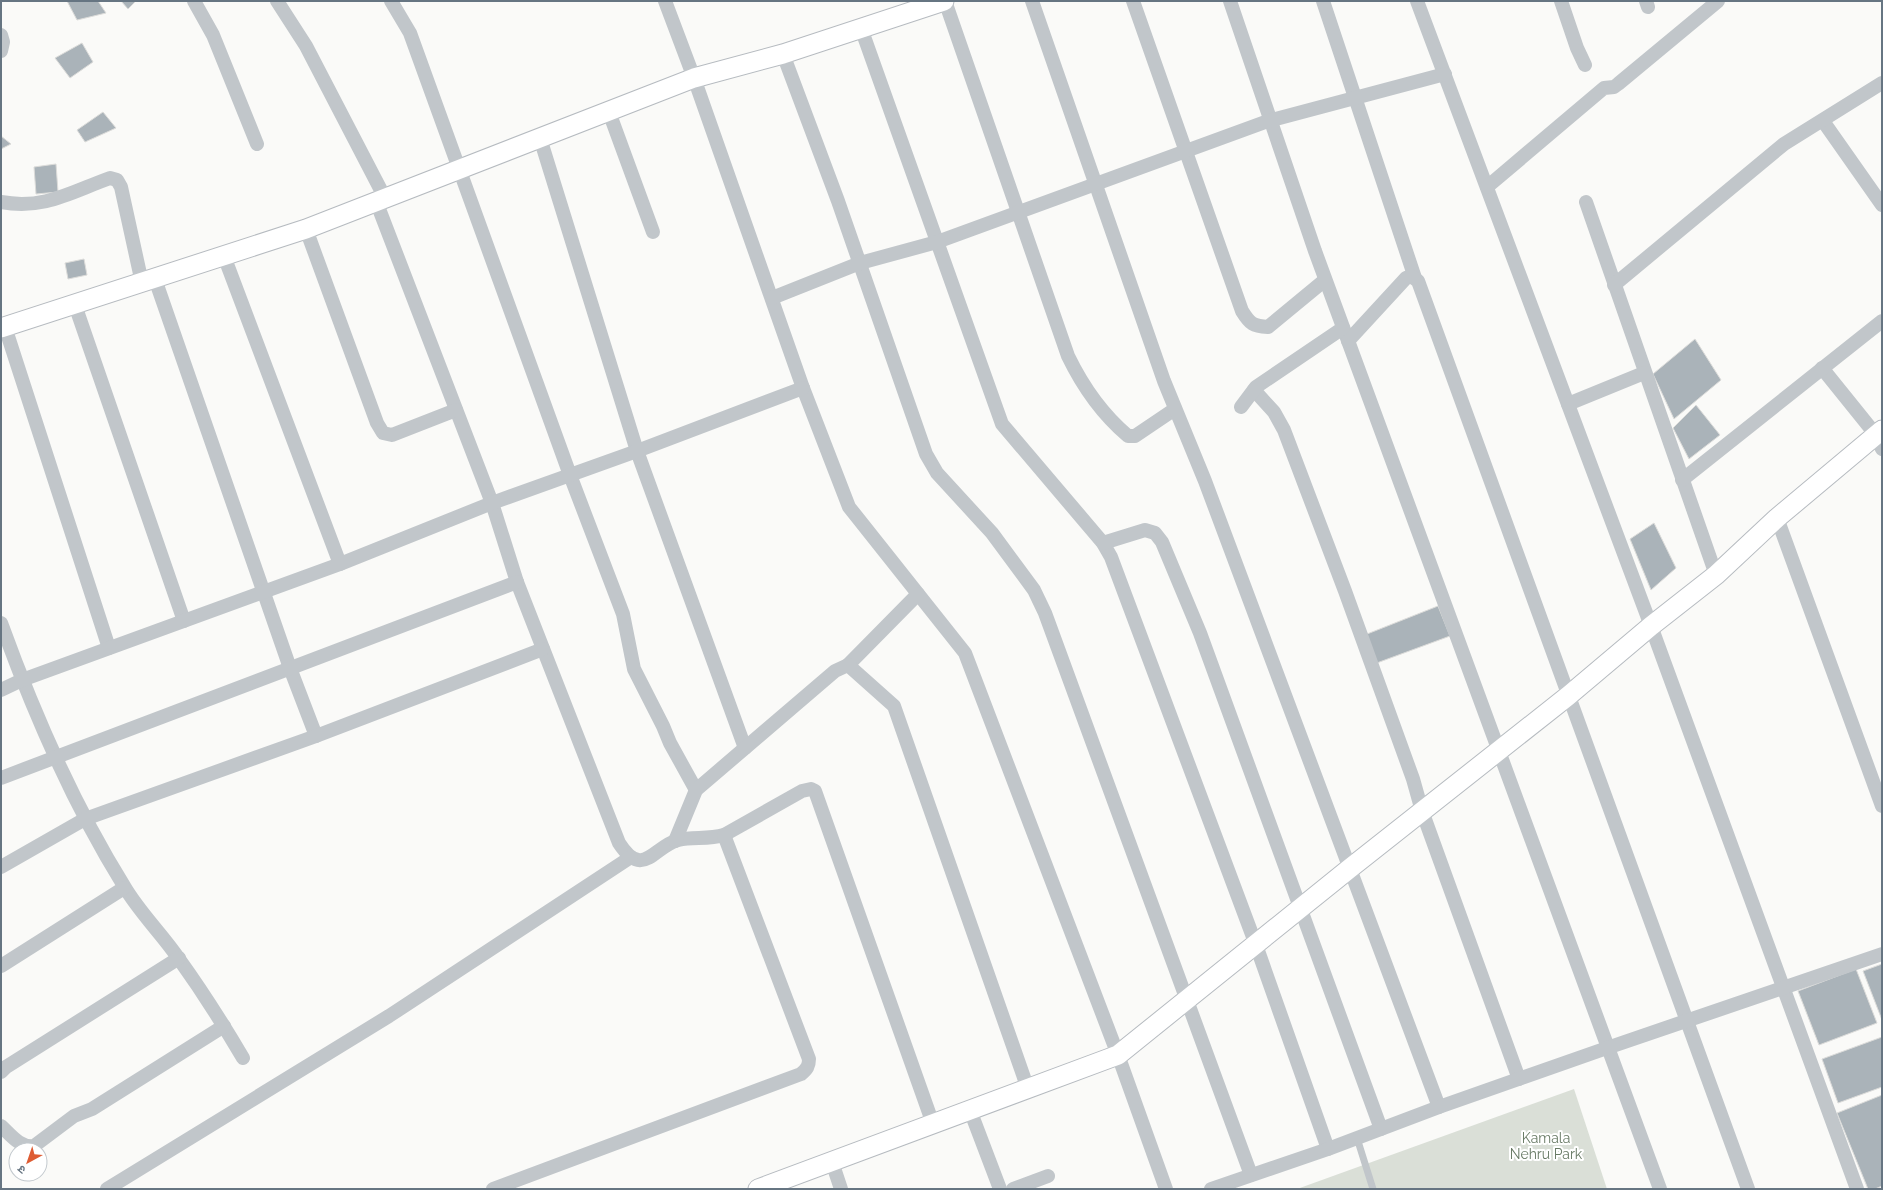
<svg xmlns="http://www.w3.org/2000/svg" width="1883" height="1190" font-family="Raleway,'Noto Sans Devanagari',sans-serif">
  <rect width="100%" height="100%" fill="#fafaf8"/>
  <polygon fill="#dadfd7" points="1574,1089 1607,1189 1297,1189"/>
  <g fill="#aab3b9" stroke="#dcdcda">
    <polygon points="67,1 98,1 106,13 77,20"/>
    <polygon points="121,1 136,1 128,9"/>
    <polygon points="82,43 93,62 70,78 55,58"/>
    <polygon points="103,112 116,128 85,142 77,130"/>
    <polygon points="1,136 11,144 1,149"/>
    <polygon points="56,164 58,192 36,194 34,167"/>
    <polygon points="84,259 87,275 68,279 65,263"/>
    <polygon points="1695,339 1721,380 1674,419 1653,374"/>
    <polygon points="1696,405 1720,435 1689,459 1673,428"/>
    <polygon points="1654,523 1676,568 1651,590 1630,539"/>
    <polygon points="1438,606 1450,636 1374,664 1362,636"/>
    <polygon points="1882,964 1882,1020 1863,971"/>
    <polygon points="1856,969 1877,1023 1819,1045 1798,991"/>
    <polygon points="1882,1037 1882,1087 1838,1103 1822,1059"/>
    <polygon points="1882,1095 1882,1186 1875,1189 1868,1189 1837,1113"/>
  </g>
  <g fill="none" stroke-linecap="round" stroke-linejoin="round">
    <g stroke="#b6bbc0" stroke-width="21">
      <g id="secondary">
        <polyline points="1,328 306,229 694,78 783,54 944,1"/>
        <polyline points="758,1189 1118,1055 1349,869 1568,696 1651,626 1716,575 1777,518 1882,430"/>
      </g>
    </g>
    <polyline stroke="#c1c6ca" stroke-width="7" points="1357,1138 1373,1189"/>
    <g stroke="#c1c6ca" stroke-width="14">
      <polyline points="194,1 213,35 257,144"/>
      <polyline points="277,1 306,46 385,198"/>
      <polyline points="391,1 410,33 570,475 623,614 634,669 663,726 670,743 696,790"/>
      <polyline points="665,1 694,78 803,388 849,507 965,653 1118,1055 1166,1189"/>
      <path d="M945,1L1068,356C1083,387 1102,414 1128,436H1135L1175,409"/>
      <polyline points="1032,1 1164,381 1205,481 1439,1107"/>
      <path d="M1133,1L1242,311C1250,324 1253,326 1268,327L1325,280"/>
      <polyline points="1230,1 1315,251 1660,1189"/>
      <polyline points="1323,1 1415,278"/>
      <polyline points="1417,1 1651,626 1857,1189"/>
      <polyline points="1561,1 1577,48 1585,65"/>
      <polyline points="1646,1 1648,7"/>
      <polyline points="861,28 1002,424 1103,543 1111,557 1256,945 1328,1149"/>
      <polyline points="1,35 3,42 1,51"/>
      <polyline points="783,54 838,201 926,454 937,473 992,533 1034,590 1045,613 1251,1175"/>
      <polyline points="609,112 653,232"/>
      <polyline points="1823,121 1882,205"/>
      <polyline points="540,138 637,451 745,748"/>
      <polyline points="1487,187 1604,88 1614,87 1618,84 1718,1"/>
      <path d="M376,201L492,503L517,582L619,843C643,880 653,847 678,840C693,836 707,840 724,835L802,791L811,789L815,791L933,1124"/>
      <path d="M1,202C44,210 71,192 110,178L117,180L121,187L142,283"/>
      <polyline points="1586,202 1716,575"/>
      <polyline points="306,229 377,423 383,433 392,435 456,410"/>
      <polyline points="224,256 340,564"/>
      <polyline points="155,279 290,668 316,736"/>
      <polyline points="1614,285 1784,144 1882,83"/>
      <polyline points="772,298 860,263 937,242 1268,121 1445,74"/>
      <polyline points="75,305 184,621"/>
      <polyline points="5,327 109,648"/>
      <polyline points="1348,341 1406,278 1411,276 1418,281 1748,1189"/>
      <polyline points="1822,368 1876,435 1882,449"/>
      <polyline points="1254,390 1274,412 1284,430 1345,591 1413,779 1422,811 1519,1079"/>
      <polyline points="1568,404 1644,373"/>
      <polyline points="1241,407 1256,387 1343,328"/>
      <polyline points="1682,480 1882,321"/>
      <polyline points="1777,518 1882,806"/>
      <polyline points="1103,543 1145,530 1155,533 1162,542 1200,633 1381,1129"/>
      <path d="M1,623C34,714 73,804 124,886C139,912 162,934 179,959C202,991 223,1024 243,1058"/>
      <polyline points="848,665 918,594"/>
      <polyline points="1,690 22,680 340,564 492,503 637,451 803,388"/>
      <polyline points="1,778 517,582"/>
      <polyline points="675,841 696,790 835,671 848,665 894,706 1028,1089"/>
      <polyline points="1,867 85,819 316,736 543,649"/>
      <polyline points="1,966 124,888"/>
      <polyline points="1,1072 6,1067 179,958"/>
      <polyline points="970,1110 1000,1189"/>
      <path d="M1,1126C11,1135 20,1148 34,1146L74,1116L92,1109L224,1026"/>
      <polyline points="832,1162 841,1189"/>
      <polyline points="107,1189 389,1016 631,857"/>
      <path d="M493,1189L801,1074C807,1069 809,1066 809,1059L724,835"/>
      <polyline points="1013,1189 1048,1176"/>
      <polyline points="1211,1189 1328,1149 1439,1107 1607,1048 1882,954"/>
    </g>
    <use href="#secondary" stroke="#fff" stroke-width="19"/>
  </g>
  <g text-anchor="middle" stroke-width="4" stroke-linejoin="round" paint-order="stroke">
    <g font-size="14" fill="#687a65" stroke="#fff">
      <text x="1546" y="1143">Kamala<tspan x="1546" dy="16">Nehru Park</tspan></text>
    </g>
  </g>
  <rect width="1883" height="1190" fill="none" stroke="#667582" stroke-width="4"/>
  <g transform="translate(28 1162) rotate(220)"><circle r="19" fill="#ffffff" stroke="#c2c8cd"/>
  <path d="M0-3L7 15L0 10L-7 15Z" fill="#de5c33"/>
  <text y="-6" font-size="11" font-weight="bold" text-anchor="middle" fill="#667582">उ</text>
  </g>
</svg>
